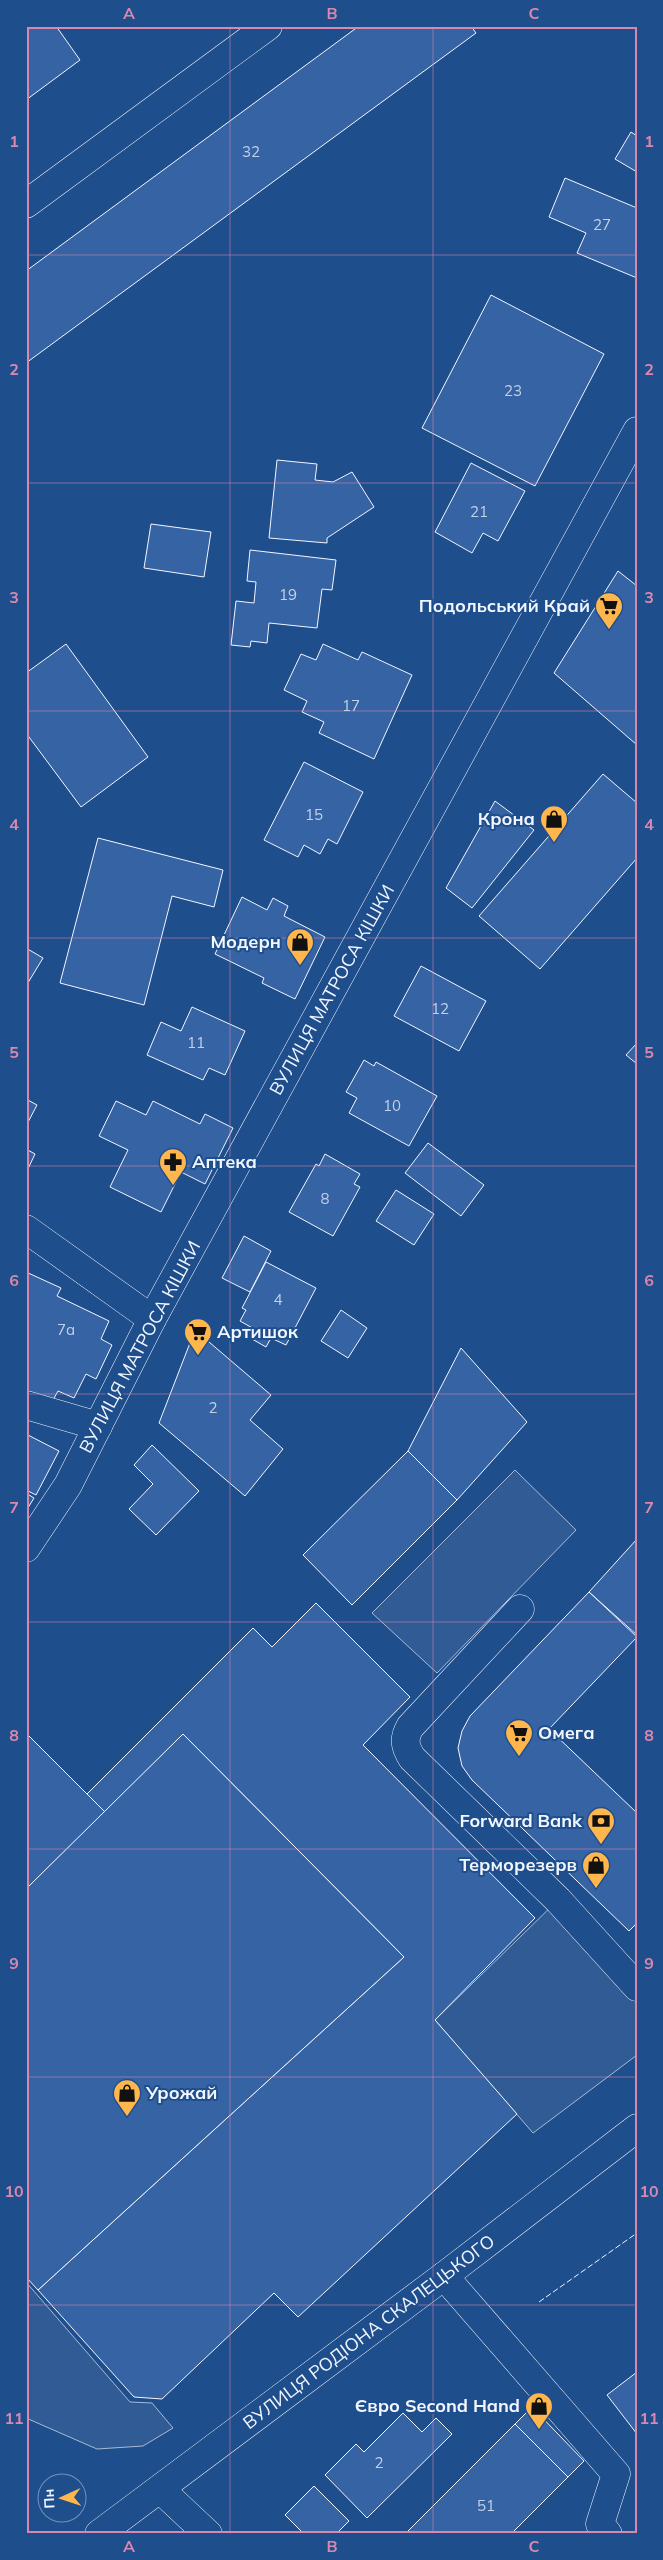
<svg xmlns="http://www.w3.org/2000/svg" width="663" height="2560" font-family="Mulish,sans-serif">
  <rect width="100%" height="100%" fill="#1f4e8c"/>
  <g fill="#305b95" stroke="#a8bbd7">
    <polygon points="515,1470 576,1530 437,1673 372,1613"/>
    <polygon points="558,1900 637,1987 637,2055 533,2133 435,2020"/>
    <polygon points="26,2282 130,2402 152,2403 173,2428 143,2446 97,2449 26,2418"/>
  </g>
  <g fill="#3563a3" stroke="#f2f6ff">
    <polygon points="26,26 56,26 80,60 26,100"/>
    <polygon points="359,26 471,26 476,33 26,363 26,271"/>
    <polygon points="631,132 637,136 637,172 615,159"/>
    <polygon points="565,178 637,208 637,278 577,253 586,233 549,217"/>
    <polygon points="491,295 604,354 535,486 422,428"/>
    <polygon points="277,460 317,464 315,480 333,482 352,472 374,507 327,538 327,543 269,538"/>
    <polygon points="471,463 525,491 498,541 483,533 472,553 435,532"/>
    <polygon points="151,524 211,532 204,577 144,568"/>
    <polygon points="250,550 336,560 332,590 322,589 317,628 269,623 267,643 251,641 250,647 231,645 236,601 254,603 256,582 247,581"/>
    <polygon points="618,571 637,586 637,745 554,673"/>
    <polygon points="66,644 148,757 81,807 26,733 26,673"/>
    <polygon points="323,644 358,660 362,652 412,675 374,759 319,733 324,722 302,712 307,701 284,690 301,654 316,660"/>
    <polygon points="304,762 363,792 337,844 328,839 320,854 304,845 298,857 264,840"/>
    <polygon points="603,774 637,803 637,858 540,969 479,916"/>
    <polygon points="495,801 534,830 472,908 446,888"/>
    <polygon points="98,838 223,870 214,907 172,896 144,1005 60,983"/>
    <polygon points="242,897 267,910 273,898 288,906 284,916 325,937 295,999 262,983 264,978 215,954"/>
    <polygon points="26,948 43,958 26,986"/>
    <polygon points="421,966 486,1001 459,1051 394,1016"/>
    <polygon points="192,1007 245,1031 225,1075 209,1068 203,1080 147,1055 161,1022 181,1031"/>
    <polygon points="637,1043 637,1064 626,1055"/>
    <polygon points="364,1060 374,1066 376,1062 437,1096 409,1146 349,1113 357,1098 346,1092"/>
    <polygon points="26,1099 37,1105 26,1126"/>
    <polygon points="116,1101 146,1115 153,1101 200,1124 205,1114 233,1128 205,1184 181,1172 161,1212 110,1187 128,1150 99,1136"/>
    <polygon points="428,1143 484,1185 461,1216 405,1173"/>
    <polygon points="26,1149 35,1154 26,1173"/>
    <polygon points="325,1154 360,1174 354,1184 360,1187 333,1236 289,1212 316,1164 319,1166"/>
    <polygon points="396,1190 434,1214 414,1245 376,1221"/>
    <polygon points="244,1236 271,1251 250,1292 222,1278"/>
    <polygon points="266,1262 316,1288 286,1345 271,1338 266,1347 252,1339 256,1330 240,1321 246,1310 242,1308"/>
    <polygon points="26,1272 61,1288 57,1296 109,1321 101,1339 112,1345 96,1379 86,1374 74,1398 58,1391 52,1402 26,1390"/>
    <polygon points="341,1310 367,1328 348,1358 321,1341"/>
    <polygon points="195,1330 271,1395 250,1420 283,1449 245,1496 159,1423"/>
    <polygon points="461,1348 527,1422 457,1500 408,1451"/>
    <polygon points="26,1434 59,1451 36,1495 26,1490"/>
    <polygon points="152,1445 199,1491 156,1535 129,1509 153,1484 134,1465"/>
    <polygon points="408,1451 457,1500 352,1605 303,1555"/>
    <polygon points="26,1493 34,1498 26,1511"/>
    <polygon points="637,1539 637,1635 589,1592"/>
    <polygon points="589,1592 637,1637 549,1729 637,1813 637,1923 629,1931 472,1780 462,1766 458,1748 462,1731 470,1716"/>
    <polygon points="316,1603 410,1697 363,1745 535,1918 435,2020 517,2114 298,2317 274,2293 162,2399 134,2397 38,2290 404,1957 183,1734 105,1812 87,1794 253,1628 272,1647"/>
    <polygon points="26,1733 105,1812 26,1889"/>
    <polygon points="183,1734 404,1957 38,2290 26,2277 26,1889"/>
    <polygon points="637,2372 637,2434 607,2395"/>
    <polygon points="532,2407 584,2461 568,2477 515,2424"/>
    <polygon points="403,2413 422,2432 436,2418 452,2434 367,2518 325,2475 356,2444 364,2452"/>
    <polygon points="515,2424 568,2477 511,2534 405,2534"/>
    <polygon points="314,2486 349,2521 336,2534 304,2534 285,2515"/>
  </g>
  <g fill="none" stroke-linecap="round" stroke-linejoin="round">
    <g stroke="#f2f6ff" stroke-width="29">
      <g id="minor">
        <polyline points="26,204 268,26"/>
        <polyline points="26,1229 152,1319"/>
        <polyline points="26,1405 98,1426"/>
        <polyline points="26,1548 68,1485 152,1319 637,431"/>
        <path d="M520,1609L410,1727C403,1739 405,1747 412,1758L558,1900L637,1987"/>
        <polyline points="444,2276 616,2474 600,2524 608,2534"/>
        <polyline points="160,2489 208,2534"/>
      </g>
    </g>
    <g stroke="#f2f6ff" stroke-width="29">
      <polyline id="major" points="99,2534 444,2276 637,2128"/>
    </g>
    <use href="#minor" stroke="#1f4e8c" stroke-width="28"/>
    <use href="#major" stroke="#1f4e8c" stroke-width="28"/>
    <polyline stroke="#f2f6ff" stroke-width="1" stroke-dasharray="6 2.5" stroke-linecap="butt" points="539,2302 637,2233"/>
  </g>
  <path fill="none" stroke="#da87ad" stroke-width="1" stroke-opacity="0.55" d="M230,26V2534M433,26V2534M26,255H637M26,483H637M26,711H637M26,938H637M26,1166H637M26,1394H637M26,1622H637M26,1849H637M26,2077H637M26,2305H637"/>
  <defs>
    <g id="supermarket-pin" transform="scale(1.4375)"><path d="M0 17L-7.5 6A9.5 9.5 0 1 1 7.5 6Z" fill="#ffb74d" stroke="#1f4e8c"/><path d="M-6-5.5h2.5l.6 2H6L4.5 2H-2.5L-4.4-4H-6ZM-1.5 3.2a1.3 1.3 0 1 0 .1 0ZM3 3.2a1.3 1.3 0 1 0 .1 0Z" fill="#111"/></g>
    <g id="shop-pin" transform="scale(1.4375)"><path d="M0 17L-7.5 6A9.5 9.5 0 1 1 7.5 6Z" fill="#ffb74d" stroke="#1f4e8c"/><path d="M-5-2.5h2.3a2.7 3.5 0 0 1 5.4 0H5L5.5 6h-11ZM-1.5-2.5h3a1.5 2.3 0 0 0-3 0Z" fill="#111"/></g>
    <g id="pharmacy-pin" transform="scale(1.4375)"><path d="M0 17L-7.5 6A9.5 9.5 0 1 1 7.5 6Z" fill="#ffb74d" stroke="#1f4e8c"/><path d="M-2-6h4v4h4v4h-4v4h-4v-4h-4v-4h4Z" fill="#111"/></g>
    <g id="bank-pin" transform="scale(1.4375)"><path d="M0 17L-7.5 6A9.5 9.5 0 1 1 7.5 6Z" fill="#ffb74d" stroke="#1f4e8c"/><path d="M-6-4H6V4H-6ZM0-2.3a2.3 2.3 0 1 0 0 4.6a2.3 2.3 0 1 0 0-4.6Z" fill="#111"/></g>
  </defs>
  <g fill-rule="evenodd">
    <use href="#supermarket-pin" x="609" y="606"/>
    <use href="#shop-pin" x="554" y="819"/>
    <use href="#shop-pin" x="300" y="942"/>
    <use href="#pharmacy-pin" x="173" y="1162"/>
    <use href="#supermarket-pin" x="198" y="1332"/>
    <use href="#supermarket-pin" x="519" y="1733"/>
    <use href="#bank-pin" x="601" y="1821"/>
    <use href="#shop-pin" x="596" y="1865"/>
    <use href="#shop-pin" x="127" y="2093"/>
    <use href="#shop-pin" x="539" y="2406"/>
  </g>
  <g text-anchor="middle" stroke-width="4" stroke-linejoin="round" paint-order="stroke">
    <g font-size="15" fill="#c3d1e8">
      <text x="251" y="157">32</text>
      <text x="602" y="230">27</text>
      <text x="513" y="396">23</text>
      <text x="479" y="517">21</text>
      <text x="288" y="600">19</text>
      <text x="351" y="711">17</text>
      <text x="314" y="820">15</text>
      <text x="440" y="1014">12</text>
      <text x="196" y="1048">11</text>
      <text x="392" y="1111">10</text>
      <text x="325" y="1204">8</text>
      <text x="278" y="1305">4</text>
      <text x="66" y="1335">7а</text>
      <text x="213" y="1413">2</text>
      <text x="379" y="2468">2</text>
      <text x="486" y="2511">51</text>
    </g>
    <g font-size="18" font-weight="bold" fill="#f2f6ff" stroke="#1f4e8c" text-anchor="end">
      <text x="590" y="612">Подольський Край</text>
      <text x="535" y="825">Крона</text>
      <text x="281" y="948">Модерн</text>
      <text x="192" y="1168" text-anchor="start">Аптека</text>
      <text x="217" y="1338" text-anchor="start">Артишок</text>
      <text x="538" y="1739" text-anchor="start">Омега</text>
      <text x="582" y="1827">Forward Bank</text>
      <text x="577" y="1871">Терморезерв</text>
      <text x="146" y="2099" text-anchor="start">Урожай</text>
      <text x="520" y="2412">Євро Second Hand</text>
    </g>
    <g font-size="18" fill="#f2f6ff" stroke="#1f4e8c">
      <text transform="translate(332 990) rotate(-61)" y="6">ВУЛИЦЯ МАТРОСА КІШКИ</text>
      <text transform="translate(140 1347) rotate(-62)" y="6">ВУЛИЦЯ МАТРОСА КІШКИ</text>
      <text transform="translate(369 2332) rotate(-37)" y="6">ВУЛИЦЯ РОДІОНА СКАЛЕЦЬКОГО</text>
    </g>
  </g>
  <rect width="663" height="2560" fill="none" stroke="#1f4e8c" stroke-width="55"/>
  <g transform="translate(62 2498) rotate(267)"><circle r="24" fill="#1f4e8c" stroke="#7391ba"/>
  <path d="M0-4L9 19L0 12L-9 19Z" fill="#ffb74d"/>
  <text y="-8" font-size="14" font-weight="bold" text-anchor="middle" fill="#f2f6ff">Пн</text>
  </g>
  <rect x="28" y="28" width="608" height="2504" fill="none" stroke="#da87ad" stroke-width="2"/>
  <g font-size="16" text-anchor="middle" font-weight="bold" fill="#da87ad">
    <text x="129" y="19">A</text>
    <text x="332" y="19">B</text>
    <text x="534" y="19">C</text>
    <text x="14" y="147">1</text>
    <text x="649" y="147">1</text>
    <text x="14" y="375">2</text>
    <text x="649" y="375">2</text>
    <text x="14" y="603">3</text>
    <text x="649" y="603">3</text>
    <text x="14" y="830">4</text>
    <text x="649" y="830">4</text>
    <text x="14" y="1058">5</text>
    <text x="649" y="1058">5</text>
    <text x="14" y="1286">6</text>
    <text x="649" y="1286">6</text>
    <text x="14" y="1513">7</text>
    <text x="649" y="1513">7</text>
    <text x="14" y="1741">8</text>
    <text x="649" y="1741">8</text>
    <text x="14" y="1969">9</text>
    <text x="649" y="1969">9</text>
    <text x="14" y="2197">10</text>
    <text x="649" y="2197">10</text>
    <text x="14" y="2424">11</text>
    <text x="649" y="2424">11</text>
    <text x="129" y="2552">A</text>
    <text x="332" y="2552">B</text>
    <text x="534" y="2552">C</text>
  </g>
</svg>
